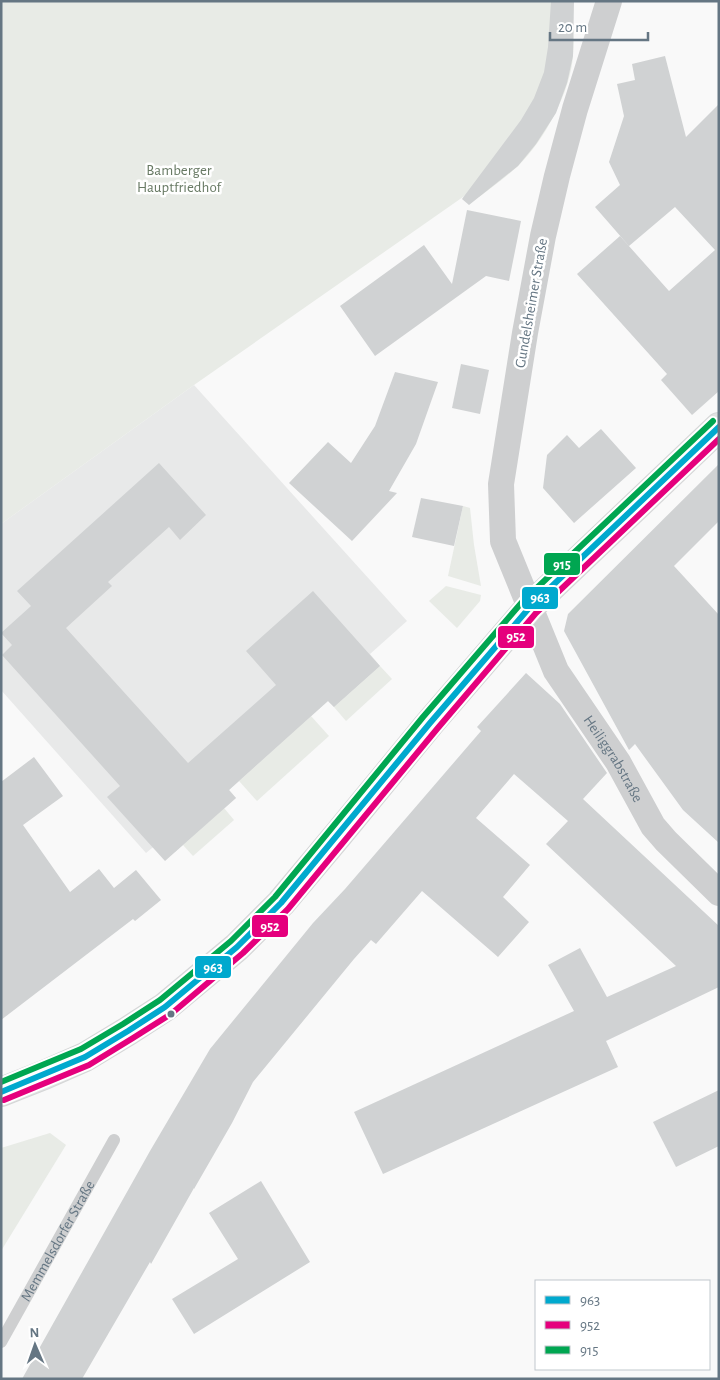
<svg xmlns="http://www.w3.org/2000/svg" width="720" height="1380" font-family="'Alegreya Sans',sans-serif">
  <rect width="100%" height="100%" fill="#f9f9f9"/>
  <polygon fill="#e8e9e9" points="194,385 407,621 370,654 380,666 334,707 328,701 229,790 236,798 175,852 163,839 146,853 1,690 1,524"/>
  <g fill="#e8ebe6">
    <path d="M1,1H569C573,19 575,36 573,55C571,91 544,141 518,166C506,177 492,187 479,197L473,190L194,385L1,524Z"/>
    <polygon points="463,506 470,508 474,545 481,586 448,576"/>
    <polygon points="446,586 481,595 480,601 457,628 429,601"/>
    <polygon points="380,666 392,679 346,721 334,707"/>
    <polygon points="311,716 329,736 257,801 239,781"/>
    <polygon points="224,808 234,820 193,856 183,845"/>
    <polygon points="50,1133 66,1145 1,1251 1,1148"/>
  </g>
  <g fill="#d0d2d3">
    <polygon points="551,1 574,1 573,56 567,83 556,113 536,144 518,166 469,205 462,199 521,120 534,98 544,72 548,47"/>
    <polygon points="665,56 686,137 719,104 719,391 692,415 661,380 667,374 577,274 620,236 669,291 715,250 675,207 629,246 595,207 620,185 609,162 624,116 617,84 635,80 632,64"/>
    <polygon points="467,210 521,221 509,281 486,276 375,356 340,306 424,245 452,284"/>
    <polygon points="461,364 489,370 480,414 452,408"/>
    <polygon points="395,372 438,382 416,444 389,491 397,493 352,541 289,483 328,442 351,463 375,426"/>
    <polygon points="601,429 636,468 574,523 543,488 547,455 567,435 579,448"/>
    <polygon points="159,463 206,515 180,540 169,527 108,582 112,586 66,628 188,763 276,685 246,651 313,591 380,666 334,707 328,701 229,790 236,798 165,861 107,797 120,786 2,655 12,645 1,633 31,606 17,591"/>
    <polygon points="719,464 719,521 674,566 719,615 719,843 683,810 635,744 629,750 564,631 568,614"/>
    <polygon points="421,498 463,506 454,546 412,537"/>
    <polygon points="526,673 560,704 607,773 583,799 719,926 719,987 606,1041 618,1067 383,1174 354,1112 574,1011 548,965 580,948 607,997 676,966 546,844 568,821 514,774 476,818 530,865 503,897 529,922 498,957 422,891 376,944 371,940 354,959 253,1082 232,1123 194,1189 194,1188 151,1264 150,1262 82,1379 22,1379 150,1151 210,1049 313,923 345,889 481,731 477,727"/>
    <polygon points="34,757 63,796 23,825 70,892 99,869 114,888 136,870 161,900 135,921 133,919 1,1020 1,782"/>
    <polygon points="719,1090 719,1146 676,1167 653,1122"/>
    <polygon points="261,1181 310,1262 194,1334 172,1299 238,1259 209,1213"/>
  </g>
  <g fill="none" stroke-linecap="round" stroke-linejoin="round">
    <g stroke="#d5d6d7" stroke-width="30">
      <polyline id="secondary" points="1,1092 44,1075 85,1057 128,1031 165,1007 237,947 281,903 338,835 430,723 530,607 719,427"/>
    </g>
    <path stroke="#cecfd0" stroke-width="12" id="s1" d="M1,1342L114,1140"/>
    <path stroke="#cecfd0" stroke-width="26" id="s2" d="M609,1L575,109L557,176L543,236L525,333L501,484L503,541L556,671L618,762L653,826L666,841L719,893"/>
    <use href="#secondary" stroke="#e1e2e2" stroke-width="28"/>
    <g stroke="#fff" stroke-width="10">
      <polyline id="bus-1" points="1,1092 85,1057 128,1031 165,1007 237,947 281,903 430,723 530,607 719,427"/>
    </g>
    <g stroke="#fff" stroke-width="10">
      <polyline id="bus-2" points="4,1100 89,1065 133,1038 171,1014 243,953 288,909 437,729 536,613 719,439"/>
    </g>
    <g stroke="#fff" stroke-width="10">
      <polyline id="bus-3" points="1,1082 81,1049 123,1024 160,1000 231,941 275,897 423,717 523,601 713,421"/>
    </g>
    <use href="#bus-1" stroke="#00a9ce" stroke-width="6"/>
    <use href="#bus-2" stroke="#e5007d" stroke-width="6"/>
    <use href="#bus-3" stroke="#00a651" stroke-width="6"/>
  </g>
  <circle fill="#657683" stroke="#fff" stroke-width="2" cx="171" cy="1014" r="4.5"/>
  <g text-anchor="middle" stroke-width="5" stroke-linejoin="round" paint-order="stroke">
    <g font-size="15" fill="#687a64" stroke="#fff">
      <text x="179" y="175">Bamberger<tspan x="179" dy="17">Hauptfriedhof</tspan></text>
    </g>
    <g font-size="15" fill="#657683" stroke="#fff">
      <text transform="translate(531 303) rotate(-80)" y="5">Gundelsheimer Straße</text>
      <text dy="5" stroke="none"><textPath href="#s2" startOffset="798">Heiliggrabstraße</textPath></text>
      <text dy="5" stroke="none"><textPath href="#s1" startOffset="116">Memmelsdorfer Straße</textPath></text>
    </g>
  </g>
  <g stroke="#fff" stroke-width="2">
    <rect x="543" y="552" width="38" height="24" rx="5" fill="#00a651"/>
    <rect x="521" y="586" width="38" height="24" rx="5" fill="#00a9ce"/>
    <rect x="497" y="625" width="38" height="24" rx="5" fill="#e5007d"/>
    <rect x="251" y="914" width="38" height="24" rx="5" fill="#e5007d"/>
    <rect x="194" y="955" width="38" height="24" rx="5" fill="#00a9ce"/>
  </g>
  <g font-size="14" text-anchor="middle" font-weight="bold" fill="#fff">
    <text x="562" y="569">915</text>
    <text x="540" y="602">963</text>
    <text x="516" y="641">952</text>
    <text x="270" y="931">952</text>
    <text x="213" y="972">963</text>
  </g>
  <rect width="720" height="1380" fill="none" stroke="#657683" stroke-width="5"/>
  <rect x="535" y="1280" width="175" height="90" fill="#ffffff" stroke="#c1c8cd"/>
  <rect x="545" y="1296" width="25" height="8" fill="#00a9ce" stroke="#c1c8cd"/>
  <text x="580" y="1305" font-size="15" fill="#657683">963</text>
  <rect x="545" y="1321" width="25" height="8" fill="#e5007d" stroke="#c1c8cd"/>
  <text x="580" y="1330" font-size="15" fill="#657683">952</text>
  <rect x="545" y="1346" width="25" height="8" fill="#00a651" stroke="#c1c8cd"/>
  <text x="580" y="1355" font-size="15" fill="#657683">915</text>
  <g transform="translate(35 1345) rotate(358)" stroke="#ffffff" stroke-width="4" paint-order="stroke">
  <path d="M0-4L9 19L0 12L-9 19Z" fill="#657683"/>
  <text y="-8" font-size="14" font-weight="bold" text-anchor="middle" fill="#657683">N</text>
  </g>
  <path d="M550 32v8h98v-8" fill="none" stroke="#657683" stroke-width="2.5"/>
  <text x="558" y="32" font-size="15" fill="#657683" stroke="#ffffff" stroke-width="4" paint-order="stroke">20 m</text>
</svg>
